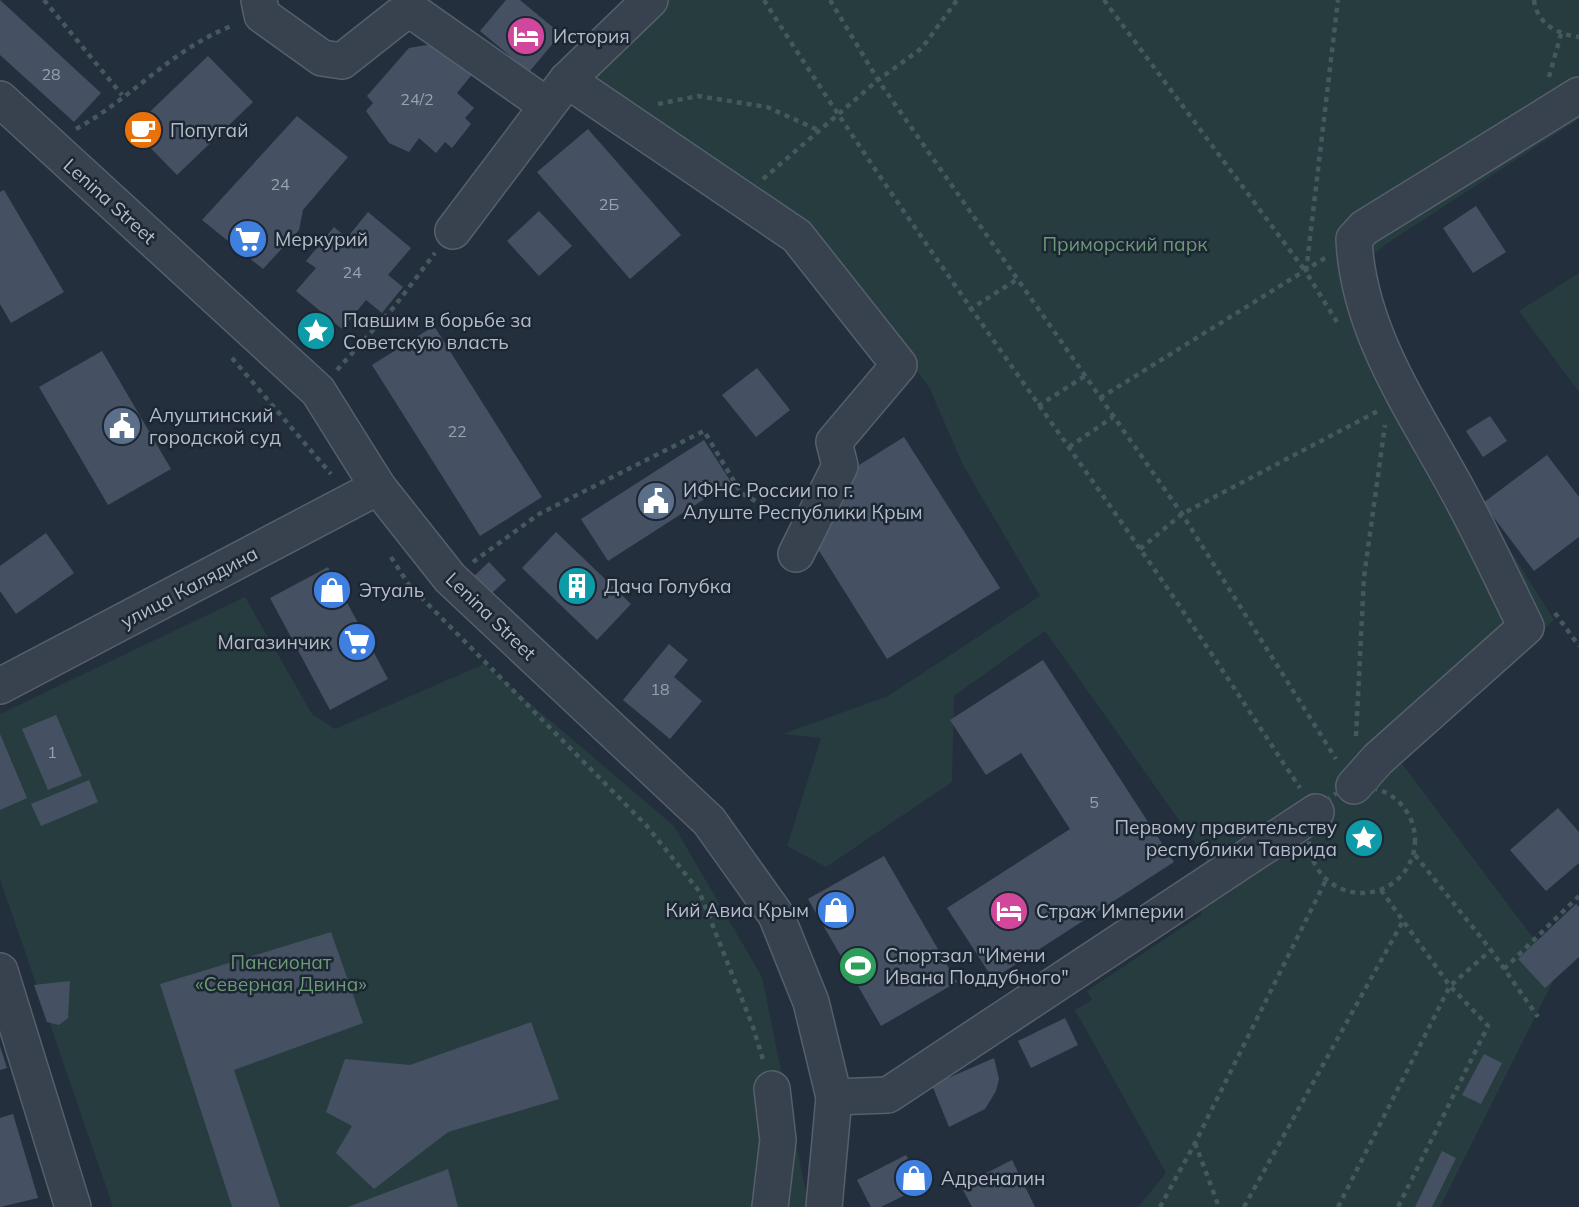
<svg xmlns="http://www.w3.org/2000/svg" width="1579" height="1207" font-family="Mulish,sans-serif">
  <rect width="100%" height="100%" fill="#242f3e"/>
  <g fill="#263c3f">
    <polygon points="660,0 1579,0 1579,119 1386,244 1372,256 1368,271 1412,393 1554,620 1397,757 1558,971 1440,1207 1138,1207 1166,1173 1075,1010 1092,1000 1087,991 1201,915 1206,858 1045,631 954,696 952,782 826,867 787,846 821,738 783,734 888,696 1040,596 963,465 929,387 809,226 588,75"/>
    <polygon points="1579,273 1579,392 1519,311"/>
    <polygon points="245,597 312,714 335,729 484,664 674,826 762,977 809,1207 113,1207 0,879 0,714"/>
  </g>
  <g fill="#455162">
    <polygon points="0,0 101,93 74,122 0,55"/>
    <polygon points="506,0 520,0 561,34 529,72 480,31"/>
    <polygon points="427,45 443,49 474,72 457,93 474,108 465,118 471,124 452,148 445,142 436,153 419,138 409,152 389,143 366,111 373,103 367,96 409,48"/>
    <polygon points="208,56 253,102 177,175 132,129"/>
    <polygon points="297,116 348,157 303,210 299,230 263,269 202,220"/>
    <polygon points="588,129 681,235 630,279 537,172"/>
    <polygon points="4,190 64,292 11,323 0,304 0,192"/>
    <polygon points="1476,206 1506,252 1473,273 1443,228"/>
    <polygon points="539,211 572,246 539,276 507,241"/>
    <polygon points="368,212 411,248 388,275 403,287 382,313 366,300 342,329 296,291 316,268 306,261 334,227 347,238"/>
    <polygon points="434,326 542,497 480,536 372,365"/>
    <polygon points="102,351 171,469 108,505 39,387"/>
    <polygon points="757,368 790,410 756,437 722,395"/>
    <polygon points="1490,416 1507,441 1483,457 1466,431"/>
    <polygon points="904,437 1000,588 887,659 818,549 856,467"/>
    <polygon points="704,440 731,482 608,561 581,519"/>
    <polygon points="1547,455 1579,497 1579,537 1534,571 1483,503"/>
    <polygon points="556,532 631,604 597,640 522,568"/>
    <polygon points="46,533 74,573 16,614 0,591 0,566"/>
    <polygon points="489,562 506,580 491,594 474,576"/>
    <polygon points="328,567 388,679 330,710 270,598"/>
    <polygon points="669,644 688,660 674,677 702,701 670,739 623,700"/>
    <polygon points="1043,660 1174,862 993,979 947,908 1070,829 1021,753 986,775 950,720"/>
    <polygon points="56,715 82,776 48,790 22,729"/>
    <polygon points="0,734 27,798 0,810"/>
    <polygon points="89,780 98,802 41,826 31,804"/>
    <polygon points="1558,808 1579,832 1579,863 1546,891 1510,850"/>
    <polygon points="884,856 957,982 881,1026 808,899"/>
    <polygon points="1576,904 1579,907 1579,957 1545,988 1518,959"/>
    <polygon points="331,932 363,1023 234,1070 280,1207 232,1207 160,984"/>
    <polygon points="70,981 68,1018 59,1025 47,1022 34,985"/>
    <polygon points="1065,1018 1078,1045 1031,1068 1018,1041"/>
    <polygon points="531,1022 559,1099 448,1132 374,1189 336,1153 352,1126 326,1112 345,1059 410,1065"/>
    <polygon points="0,1046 7,1068 0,1070"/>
    <polygon points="1484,1054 1502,1063 1481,1104 1462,1095"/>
    <polygon points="994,1058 999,1079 996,1091 985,1109 949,1127 932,1085"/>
    <polygon points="13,1114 38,1198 0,1207 0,1118"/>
    <polygon points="1442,1151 1456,1158 1432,1207 1415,1207"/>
    <polygon points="906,1155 921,1187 881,1207 871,1207 857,1180"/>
    <polygon points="1012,1160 1035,1207 972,1207 961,1186"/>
    <polygon points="448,1169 458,1207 348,1207"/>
  </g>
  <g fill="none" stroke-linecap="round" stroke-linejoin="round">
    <g stroke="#565f6c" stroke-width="38">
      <g id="minor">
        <polyline points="259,0 262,15 322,58 342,61 399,16 407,12 418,15 546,105"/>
        <polyline points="567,80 797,236 899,365 834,442 840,466 796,554"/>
        <polyline points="0,99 318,391 378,487 450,578 709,821 776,915 811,1002 834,1097 824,1207"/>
        <polyline points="453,231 567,80 650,0"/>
        <polyline points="0,686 378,487"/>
        <path d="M1354,786L1378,759L1526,627C1504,582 1483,537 1459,493C1416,413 1358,333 1354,239L1364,228L1579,95"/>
        <polyline points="0,971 73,1207"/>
        <polyline points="834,1097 888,1095 1316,812"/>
        <polyline points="770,1207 778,1140 772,1089"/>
      </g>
    </g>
    <g stroke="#44595c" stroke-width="4.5" stroke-dasharray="5 5" stroke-linecap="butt">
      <polyline points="44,0 122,95"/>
      <path d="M764,0C883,188 1011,364 1138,546C1194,625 1246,707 1300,788"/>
      <polyline points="830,0 878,80 1182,514 1336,759"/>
      <polyline points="1104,0 1306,272"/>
      <path d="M1534,0C1537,24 1557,34 1579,37"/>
      <polyline points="1549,77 1561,34"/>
      <polyline points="658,104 698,96 767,107 818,130"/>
      <path d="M76,129C131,99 173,48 234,25"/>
      <polyline points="763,179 878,80 922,48 957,0"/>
      <polyline points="969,310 1016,280"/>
      <polyline points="1337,322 1306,272 1338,0"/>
      <polyline points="232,358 331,474"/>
      <polyline points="337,370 394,307 435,253"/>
      <polyline points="1100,398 1325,258"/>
      <polyline points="1038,406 1085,376"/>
      <polyline points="1069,447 1113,417"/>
      <polyline points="1140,549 1182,514 1378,411"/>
      <polyline points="391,557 409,585 646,825 699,891 753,1027 764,1063"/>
      <polyline points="473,562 539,514 704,431 741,493 783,516"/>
      <polyline points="1555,613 1579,646"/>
      <polyline points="1356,736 1364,577 1385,425"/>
      <circle cx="1362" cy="840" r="53"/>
      <polyline points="1415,855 1491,950 1538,1017"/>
      <polyline points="1381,890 1450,986 1488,1026 1398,1207"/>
      <polyline points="1504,969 1579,896"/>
      <polyline points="1195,1143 1219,1207"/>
      <polyline points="1160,1207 1195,1143 1326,880"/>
      <polyline points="1244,1207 1403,921"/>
      <polyline points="1338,1207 1450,986 1491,950"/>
    </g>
    <use href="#minor" stroke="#38414e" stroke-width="35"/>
  </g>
  <defs>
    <g id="hotel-disc" transform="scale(2.0125)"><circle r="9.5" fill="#d1479c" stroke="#1d2633"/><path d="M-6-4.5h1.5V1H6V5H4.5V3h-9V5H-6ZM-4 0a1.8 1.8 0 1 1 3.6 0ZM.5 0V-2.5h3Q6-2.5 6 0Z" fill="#fff"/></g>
    <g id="cafe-disc" transform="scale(2.0125)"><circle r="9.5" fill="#e8710a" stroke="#1d2633"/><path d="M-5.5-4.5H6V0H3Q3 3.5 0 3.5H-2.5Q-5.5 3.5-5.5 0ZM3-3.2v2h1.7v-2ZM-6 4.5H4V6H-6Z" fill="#fff"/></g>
    <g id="supermarket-disc" transform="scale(2.0125)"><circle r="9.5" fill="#3f7fe0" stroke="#1d2633"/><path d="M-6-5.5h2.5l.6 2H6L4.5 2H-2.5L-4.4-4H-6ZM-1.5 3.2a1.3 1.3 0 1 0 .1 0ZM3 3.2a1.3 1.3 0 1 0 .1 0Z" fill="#fff"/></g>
    <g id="sight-disc" transform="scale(2.0125)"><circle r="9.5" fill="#0f9aa8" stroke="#1d2633"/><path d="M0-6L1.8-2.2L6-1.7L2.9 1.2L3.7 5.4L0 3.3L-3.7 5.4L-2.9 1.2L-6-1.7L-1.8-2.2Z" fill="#fff"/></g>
    <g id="civic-disc" transform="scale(2.0125)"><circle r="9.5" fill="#5c6f8a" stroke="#1d2633"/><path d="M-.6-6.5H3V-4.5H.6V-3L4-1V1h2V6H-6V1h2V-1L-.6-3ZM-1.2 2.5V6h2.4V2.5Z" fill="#fff"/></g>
    <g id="building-disc" transform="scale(2.0125)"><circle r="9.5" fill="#0f9aa8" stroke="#1d2633"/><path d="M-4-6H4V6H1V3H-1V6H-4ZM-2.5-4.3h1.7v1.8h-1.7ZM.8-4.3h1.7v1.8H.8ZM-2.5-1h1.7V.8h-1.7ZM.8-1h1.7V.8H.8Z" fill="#fff"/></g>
    <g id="shop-disc" transform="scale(2.0125)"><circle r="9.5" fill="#3f7fe0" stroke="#1d2633"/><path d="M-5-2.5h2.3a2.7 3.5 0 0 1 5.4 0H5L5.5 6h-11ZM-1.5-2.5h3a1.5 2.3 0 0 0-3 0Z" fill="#fff"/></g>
    <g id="stadium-disc" transform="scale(2.0125)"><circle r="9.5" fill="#2e9e5b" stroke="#1d2633"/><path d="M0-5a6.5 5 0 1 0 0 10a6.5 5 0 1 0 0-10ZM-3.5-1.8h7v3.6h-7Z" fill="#fff"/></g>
  </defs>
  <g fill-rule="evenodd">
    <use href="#hotel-disc" x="526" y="36"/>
    <use href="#cafe-disc" x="143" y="130"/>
    <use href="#supermarket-disc" x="248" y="239"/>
    <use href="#sight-disc" x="316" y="331"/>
    <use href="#civic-disc" x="122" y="426"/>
    <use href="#civic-disc" x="656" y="501"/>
    <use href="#building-disc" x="577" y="586"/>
    <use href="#shop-disc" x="332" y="590"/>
    <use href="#supermarket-disc" x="357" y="642"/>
    <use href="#sight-disc" x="1364" y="838"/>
    <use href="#shop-disc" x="836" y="910"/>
    <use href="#hotel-disc" x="1009" y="911"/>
    <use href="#stadium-disc" x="858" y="966"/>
    <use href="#shop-disc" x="914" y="1178"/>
  </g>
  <g text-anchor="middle" stroke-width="5" stroke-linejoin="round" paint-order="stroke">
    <g font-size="16" fill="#98a1af">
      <text x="51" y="80">28</text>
      <text x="417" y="105">24/2</text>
      <text x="280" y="190">24</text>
      <text x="609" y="210">2Б</text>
      <text x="352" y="278">24</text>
      <text x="457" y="437">22</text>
      <text x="660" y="695">18</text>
      <text x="52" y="758">1</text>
      <text x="1094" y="808">5</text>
    </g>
    <g font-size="19" fill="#b4bcc9" stroke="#1d2633" text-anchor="start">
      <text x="553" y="43">История</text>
      <text x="170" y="137">Попугай</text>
      <text x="275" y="246">Меркурий</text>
      <text x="343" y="327">Павшим в борьбе за<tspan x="343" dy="22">Советскую власть</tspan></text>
      <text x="149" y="422">Алуштинский<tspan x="149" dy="22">городской суд</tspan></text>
      <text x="683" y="497">ИФНС России по г.<tspan x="683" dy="22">Алуште Республики Крым</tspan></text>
      <text x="604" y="593">Дача Голубка</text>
      <text x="359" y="597">Этуаль</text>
      <text x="330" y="649" text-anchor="end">Магазинчик</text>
      <text x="1337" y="834" text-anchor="end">Первому правительству<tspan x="1337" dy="22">республики Таврида</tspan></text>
      <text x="809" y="917" text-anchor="end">Кий Авиа Крым</text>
      <text x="1036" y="918">Страж Империи</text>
      <text x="885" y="962">Спортзал "Имени<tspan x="885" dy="22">Ивана Поддубного"</tspan></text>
      <text x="941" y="1185">Адреналин</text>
    </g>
    <g font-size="19" fill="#b4bcc9" stroke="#1d2633">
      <text transform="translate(110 201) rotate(42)" y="7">Lenina Street</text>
      <text transform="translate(189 587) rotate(-28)" y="7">улица Калядина</text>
      <text transform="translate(491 616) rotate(44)" y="7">Lenina Street</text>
    </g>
    <g font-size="19" fill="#6b9a76" stroke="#1d2633">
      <text x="1125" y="251">Приморский парк</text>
      <text x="281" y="969">Пансионат<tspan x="281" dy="22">«Северная Двина»</tspan></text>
    </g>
  </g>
</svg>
